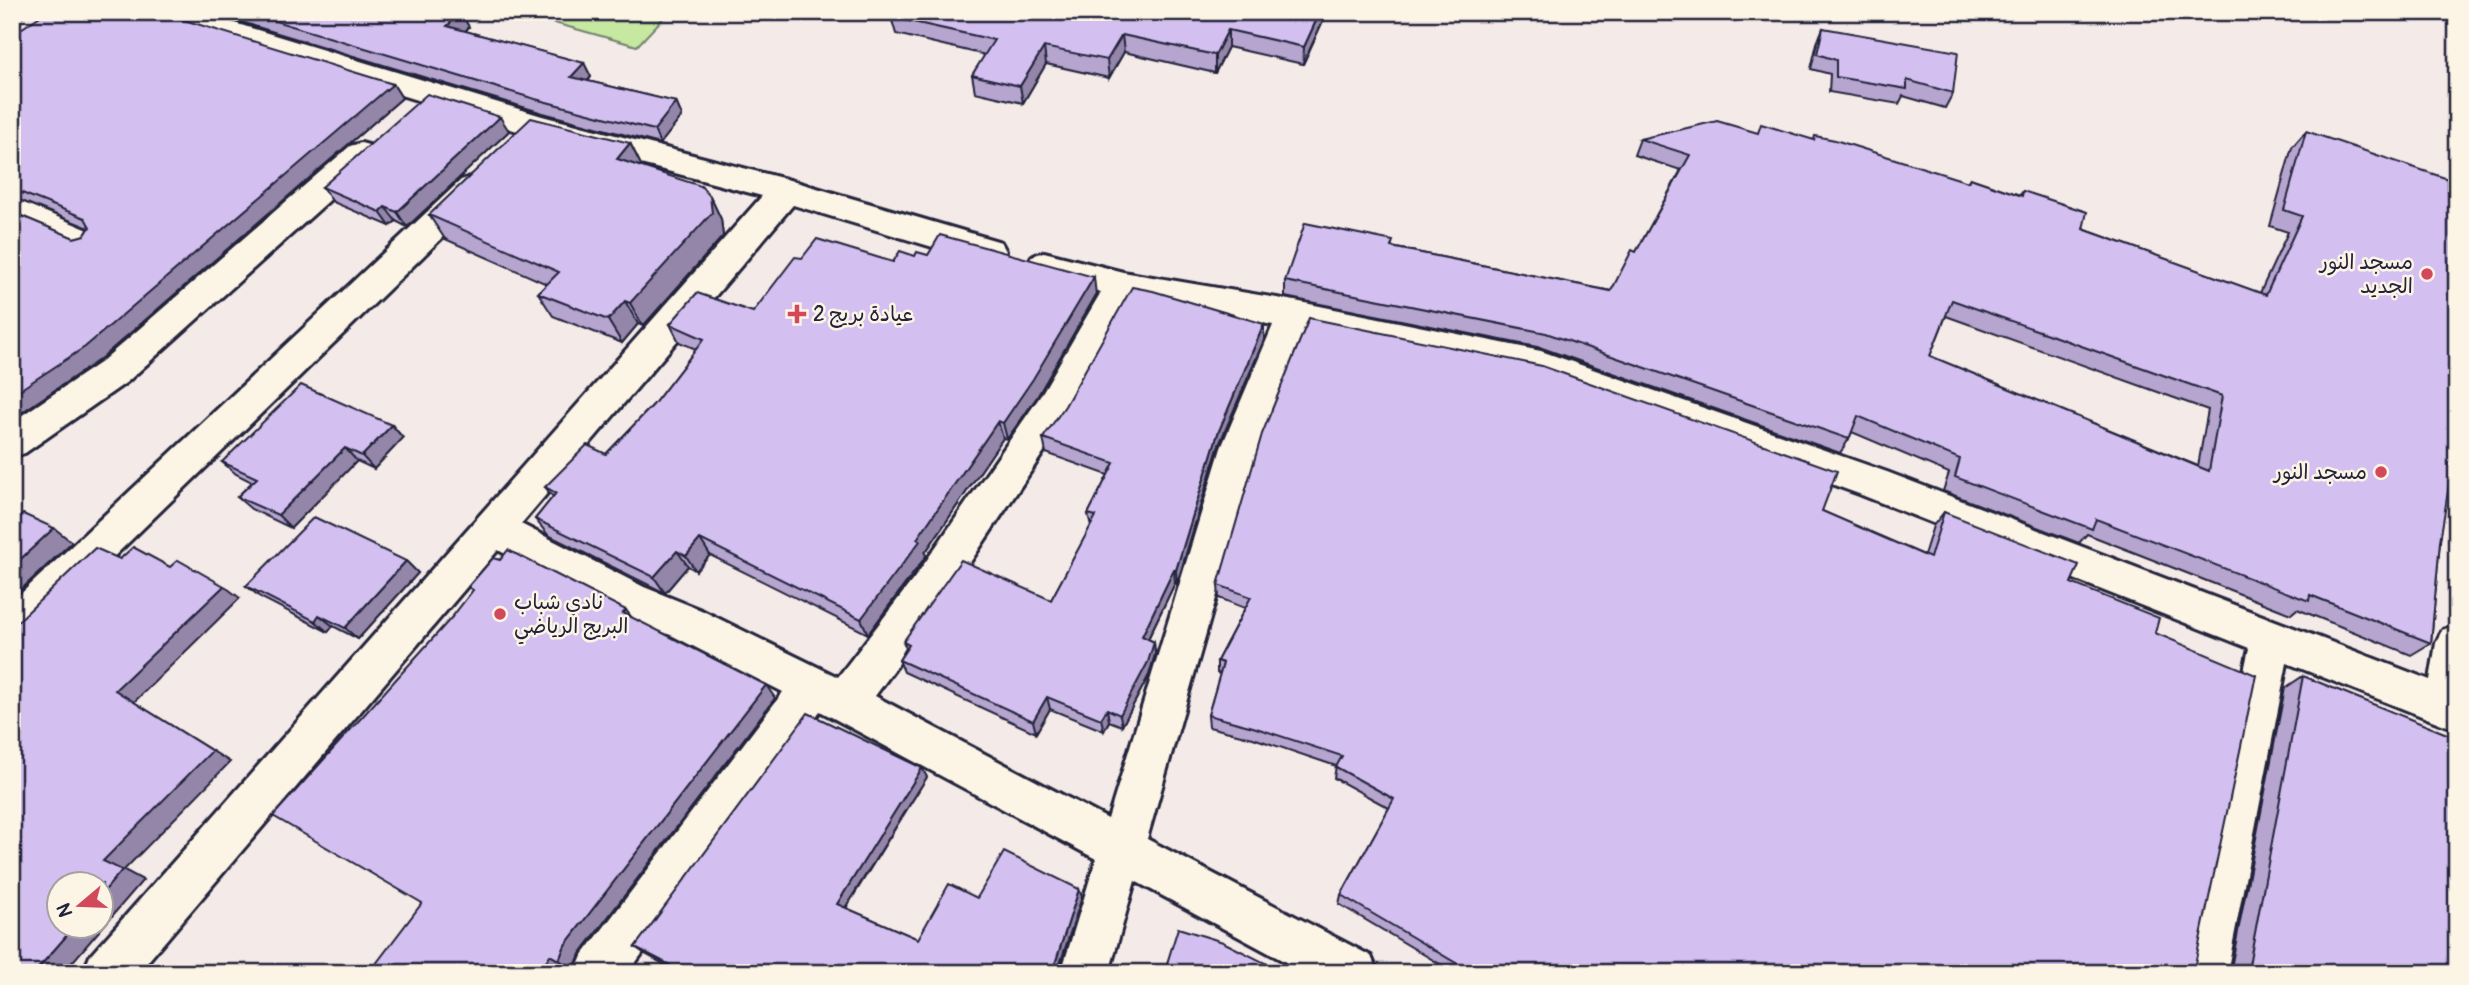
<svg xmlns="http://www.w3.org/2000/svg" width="2469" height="985" font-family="Pangolin,'Playpen Sans Arabic',sans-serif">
  <rect width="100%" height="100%" fill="#f4eae7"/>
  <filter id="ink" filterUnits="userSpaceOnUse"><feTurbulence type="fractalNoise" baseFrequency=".0143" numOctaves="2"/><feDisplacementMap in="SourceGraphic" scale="14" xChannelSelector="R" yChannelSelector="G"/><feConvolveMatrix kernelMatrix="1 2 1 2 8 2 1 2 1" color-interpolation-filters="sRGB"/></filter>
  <g filter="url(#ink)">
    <polygon fill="#c6e8a1" stroke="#74856e" stroke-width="2" points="515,12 669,12 637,46"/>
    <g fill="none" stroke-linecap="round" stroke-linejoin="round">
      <g stroke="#22223b" stroke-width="5">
        <polygon id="service" points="12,198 98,234 101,240 98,246 89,249 12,217"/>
      </g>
      <g stroke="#22223b" stroke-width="6">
        <polygon id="pedestrian" points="361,143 372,146 377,154 372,162 127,382 25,453 12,457 12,422 101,362 350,146"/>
      </g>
      <g stroke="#22223b" stroke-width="6">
        <g id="minor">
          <path d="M149,12H198L542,116L786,179L1001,242L1006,251L1001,260L989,264L793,205L521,524L644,587L701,610L838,677L915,577L1039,398L1101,292L1032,274L1027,265L1032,256L1044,252L1123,272L1295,301L1541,351L1887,472L2430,680L2436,643L2442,630L2457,625V730L2287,663L2227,973H2179L2249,648L1859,494L1538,379L1306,331L1259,448L1147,839L1371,956L1378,973H1306L1135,881L1109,973H1061L1096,859L820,711L628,973H575L582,956L783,692L673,636L616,613L498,550L138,973H83L90,956L762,196L527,134L154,19ZM1132,300L1273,325L1221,448L1108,819L875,696L943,603L1065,420Z"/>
          <polygon points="473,176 485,180 489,188 485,196 26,642 12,647 12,602 461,180"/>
        </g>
      </g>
      <use href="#service" fill="#fcf5e5" fill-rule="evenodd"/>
      <use href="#pedestrian" fill="#fcf5e5" fill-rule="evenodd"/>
      <use href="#minor" fill="#fcf5e5" fill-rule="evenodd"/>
    </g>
    <g fill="#b5a5cf" stroke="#22223b" stroke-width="2" fill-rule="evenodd">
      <polygon points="208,12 458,12 461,13 469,27 465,31 584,63 591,77 588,81 676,102 682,116 660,144 543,113"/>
      <polygon points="878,12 1327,12 1303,64 1228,47 1215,73 1124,52 1109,78 1046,64 1023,103 975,92 972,75 985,55 896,34 891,17 892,15"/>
      <polygon points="1823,28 1953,93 1945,108 1903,96 1899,104 1829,92 1830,74 1811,69 1817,43"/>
      <polygon points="12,35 393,84 402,98 99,360 12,419 12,212 74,238 85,235 89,228 12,197"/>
      <polygon points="509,131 407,227 396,221 390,226 333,202 322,187"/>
      <path d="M2306,131L2440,541L2431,643L2411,655L2297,609L2291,614L2087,534L2079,543L1943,491L1949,473L1852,432L1849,439L1840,453L1542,348L1285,297V281L1392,247L1611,291L1636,252L1681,170L1634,155L1640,139L1757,133L1814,140L1967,182L1970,178L2020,195L2023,191L2083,229L2260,293L2288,232L2270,226L2292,147ZM1946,316L2208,410L2198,466L1930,356Z"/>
      <polygon points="630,143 642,167 710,196 721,219 723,236 643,326 638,324 622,343 553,316 538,293 547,284 445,239 429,215"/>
      <polygon points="915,256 1096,295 1037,397 1007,439 1003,438 925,553 926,556 868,634 710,555 696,571 688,566 665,593 548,535 535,519 553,497 545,487 606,454 653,405 696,349 679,342 670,324 753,312 802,258 893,262"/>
      <polygon points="1264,340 1218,447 1177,584 1175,583 1148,639 1154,642 1155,654 1149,675 1122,726 1109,721 1104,731 1050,709 1036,733 904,672 899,660 906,648 903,642 1051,600 1091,526 1088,514 1108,475 1046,453 1043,438"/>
      <polygon points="392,425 403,438 374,469 357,461 291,528 251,509 237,497 252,482 236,474 222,462"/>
      <polygon points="1822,511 1924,555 1933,526 1944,512 2071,583 2155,633 2195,964 2198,968 2231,968 2285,688 2303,676 2457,973 1455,973 1339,904 1341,895 1389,808 1334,778 1336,766 1253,738 1209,727 1208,715 1220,674 1217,673 1217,661 1245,608 1219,598 1218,585"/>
      <polygon points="406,561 418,573 358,639 333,626 328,632 260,597 246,586"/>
      <polygon points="927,777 846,908 918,939 977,898 1079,889 1082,897 1057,973 666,973 669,967 645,954 635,947"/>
    </g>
    <g fill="#9486a9" stroke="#22223b" stroke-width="2">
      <polygon points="12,12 30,12 12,24"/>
      <polygon points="1320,12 1327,12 1303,64 1304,47"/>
      <polygon points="461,13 469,27 455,41 447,26"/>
      <polygon points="1228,30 1228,47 1215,73 1215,55"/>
      <polygon points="1122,35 1124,52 1109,78 1107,60"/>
      <polygon points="1044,47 1046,64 1023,103 1020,86"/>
      <polygon points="584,63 591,77 578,91 571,77"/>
      <polygon points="393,84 402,98 99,360 12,419 12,395"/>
      <polygon points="676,102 682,116 660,144 654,130"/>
      <polygon points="500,117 509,131 407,227 397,212"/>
      <polygon points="630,143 642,167 617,159"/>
      <polygon points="710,196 721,219 723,236 643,326 630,303"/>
      <polygon points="385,207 396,221 390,226 380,212"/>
      <polygon points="1094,277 1096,295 1037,397 1007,439 1003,423"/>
      <polygon points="625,301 638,324 622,343 608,320"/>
      <polygon points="1264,324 1264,340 1218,447 1177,584 1176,570 1218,433"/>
      <polygon points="998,421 1003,438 925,553 926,556 868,634 861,619"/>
      <polygon points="392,425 403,438 374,469 362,456"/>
      <polygon points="345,448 357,461 291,528 278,515"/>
      <polygon points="54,528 72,542 12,598 12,567"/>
      <polygon points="700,539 710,555 696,571 686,556"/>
      <polygon points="677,551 688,566 665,593 654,577"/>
      <polygon points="406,561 418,573 358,639 345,628"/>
      <polygon points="1174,569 1175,583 1143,649 1142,636"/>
      <polygon points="224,586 240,598 134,702 230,762 124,870 143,880 63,973 34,973 75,926 102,926 102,894 115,690"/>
      <polygon points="626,610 637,624 623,613"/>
      <polygon points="319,615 333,626 328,632 315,621"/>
      <polygon points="1154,642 1155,654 1149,675 1122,726 1120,715"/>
      <polygon points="766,685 775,698 580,954 574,969 559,960 565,945"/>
      <polygon points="1047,697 1050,709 1036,733 1033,721"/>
      <polygon points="1107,709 1109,721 1104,731 1101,719"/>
      <polygon points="922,768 927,777 843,911 837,904"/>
      <polygon points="1079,889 1082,897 1057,973 1052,973"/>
      <polygon points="550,955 565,964 559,973 538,973"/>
    </g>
    <g fill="#d3c0f1" stroke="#22223b" stroke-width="2" fill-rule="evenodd">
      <polygon points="46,12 158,12 393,84 85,347 12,395 12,212 74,238 85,235 90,227 85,218 12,189 12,35"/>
      <polygon points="245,12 458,12 461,13 447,26 584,63 571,77 676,102 654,130 535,99"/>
      <polygon points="895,12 1320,12 1304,47 1228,30 1215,55 1122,35 1107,60 1044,47 1020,86 972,75 994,40 891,17"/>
      <polygon points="1823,28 1958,52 1953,93 1907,80 1907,89 1836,77 1836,60 1817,54"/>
      <polygon points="427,94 500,117 397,212 385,207 380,212 322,187"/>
      <polygon points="531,118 630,143 617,159 701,186 710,196 712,213 630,303 625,301 608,320 538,293 559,272 429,215"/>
      <path d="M1717,121L1758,133L1761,124L1814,140L1815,136L1835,140L1968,182L1970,178L2022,196L2023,191L2087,212L2083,229L2266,295L2302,216L2284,210L2306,131L2457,182V436L2440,541L2431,643L2310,595L2309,601L2096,519L2092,529L1955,477L1960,459L1858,416L1849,439L1546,333L1285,281L1305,223L1393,241L1391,247L1611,291L1632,250L1636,252L1690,155L1640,139ZM1952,300L2222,396L2209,471L1930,356Z"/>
      <polygon points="940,235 1094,277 1033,379 1003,423 998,421 917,539 920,541 861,619 700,539 686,556 677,551 654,577 535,519 556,493 545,487 587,445 606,454 653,405 704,339 670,324 697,293 753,312 795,257 802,258 817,239 893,262 900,251 915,256 917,252 928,255"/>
      <polygon points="1132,287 1153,291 1264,324 1218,433 1176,570 1174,569 1142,636 1154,642 1148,662 1120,715 1107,709 1101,719 1047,697 1033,721 899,660 909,645 903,642 961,560 1051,600 1096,516 1088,514 1114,463 1043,438 1065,406"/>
      <polygon points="1309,318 1542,366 1837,471 1822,511 1930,558 1944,512 2079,565 2071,583 2159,618 2155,633 2256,675 2195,964 2198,968 2247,968 2249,965 2303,676 2457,738 2457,973 2139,973 2123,965 2121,973 1473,973 1341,895 1394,799 1336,767 1342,756 1253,727 1208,715 1223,663 1217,661 1251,597 1218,585 1262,434"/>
      <polygon points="301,385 392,425 362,456 345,448 278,515 237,497 257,478 222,462"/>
      <polygon points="23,514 54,528 12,567 12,525"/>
      <polygon points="314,517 406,561 345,628 319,615 315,621 246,586"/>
      <polygon points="133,547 170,567 178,560 224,586 115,690 212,751 103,861 122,870 102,894 102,884 60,884 60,926 75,926 34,973 12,973 12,627 95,548 120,559"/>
      <polygon points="508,550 626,610 623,613 766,685 565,945 559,960 550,955 538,973 369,973 422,903 273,816 452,617 473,590 468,587 493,558 500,560"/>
      <polygon points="808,713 922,768 837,904 918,939 949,884 977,898 1004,852 1079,889 1052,973 666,973 670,965 635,947"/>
      <polygon points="1178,928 1223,942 1285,973 1164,973"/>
    </g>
  </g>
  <g fill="#d1495b" stroke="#fcf5e5" stroke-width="2.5">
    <circle cx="2427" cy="274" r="7"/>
    <path d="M793.5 303.5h7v7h7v7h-7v7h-7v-7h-7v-7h7z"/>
    <circle cx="2381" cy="472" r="7"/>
    <circle cx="500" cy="614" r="7"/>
  </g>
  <g text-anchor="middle" stroke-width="5" stroke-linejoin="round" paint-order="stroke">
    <g font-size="21" fill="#22223b" stroke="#fcf5e5" text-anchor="end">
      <text x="2413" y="269">مسجد النور<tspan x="2413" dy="24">الجديد</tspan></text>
      <text x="813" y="321" text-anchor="start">عيادة بريج 2</text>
      <text x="2367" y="479">مسجد النور</text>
      <text x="514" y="609" text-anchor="start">نادي شباب<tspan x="514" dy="24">البريج الرياضي</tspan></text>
    </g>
  </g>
  <rect width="2469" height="985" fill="none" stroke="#fcf5e5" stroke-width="42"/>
  <rect x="21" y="21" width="2427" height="943" fill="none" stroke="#22223b" stroke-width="2.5" filter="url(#ink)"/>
  <g transform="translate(80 905) rotate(251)"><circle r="33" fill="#fcf5e5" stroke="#a5a1a1" stroke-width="2"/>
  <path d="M0-5L12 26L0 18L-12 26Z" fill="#d1495b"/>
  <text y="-10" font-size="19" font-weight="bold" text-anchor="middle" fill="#22223b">N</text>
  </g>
</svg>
